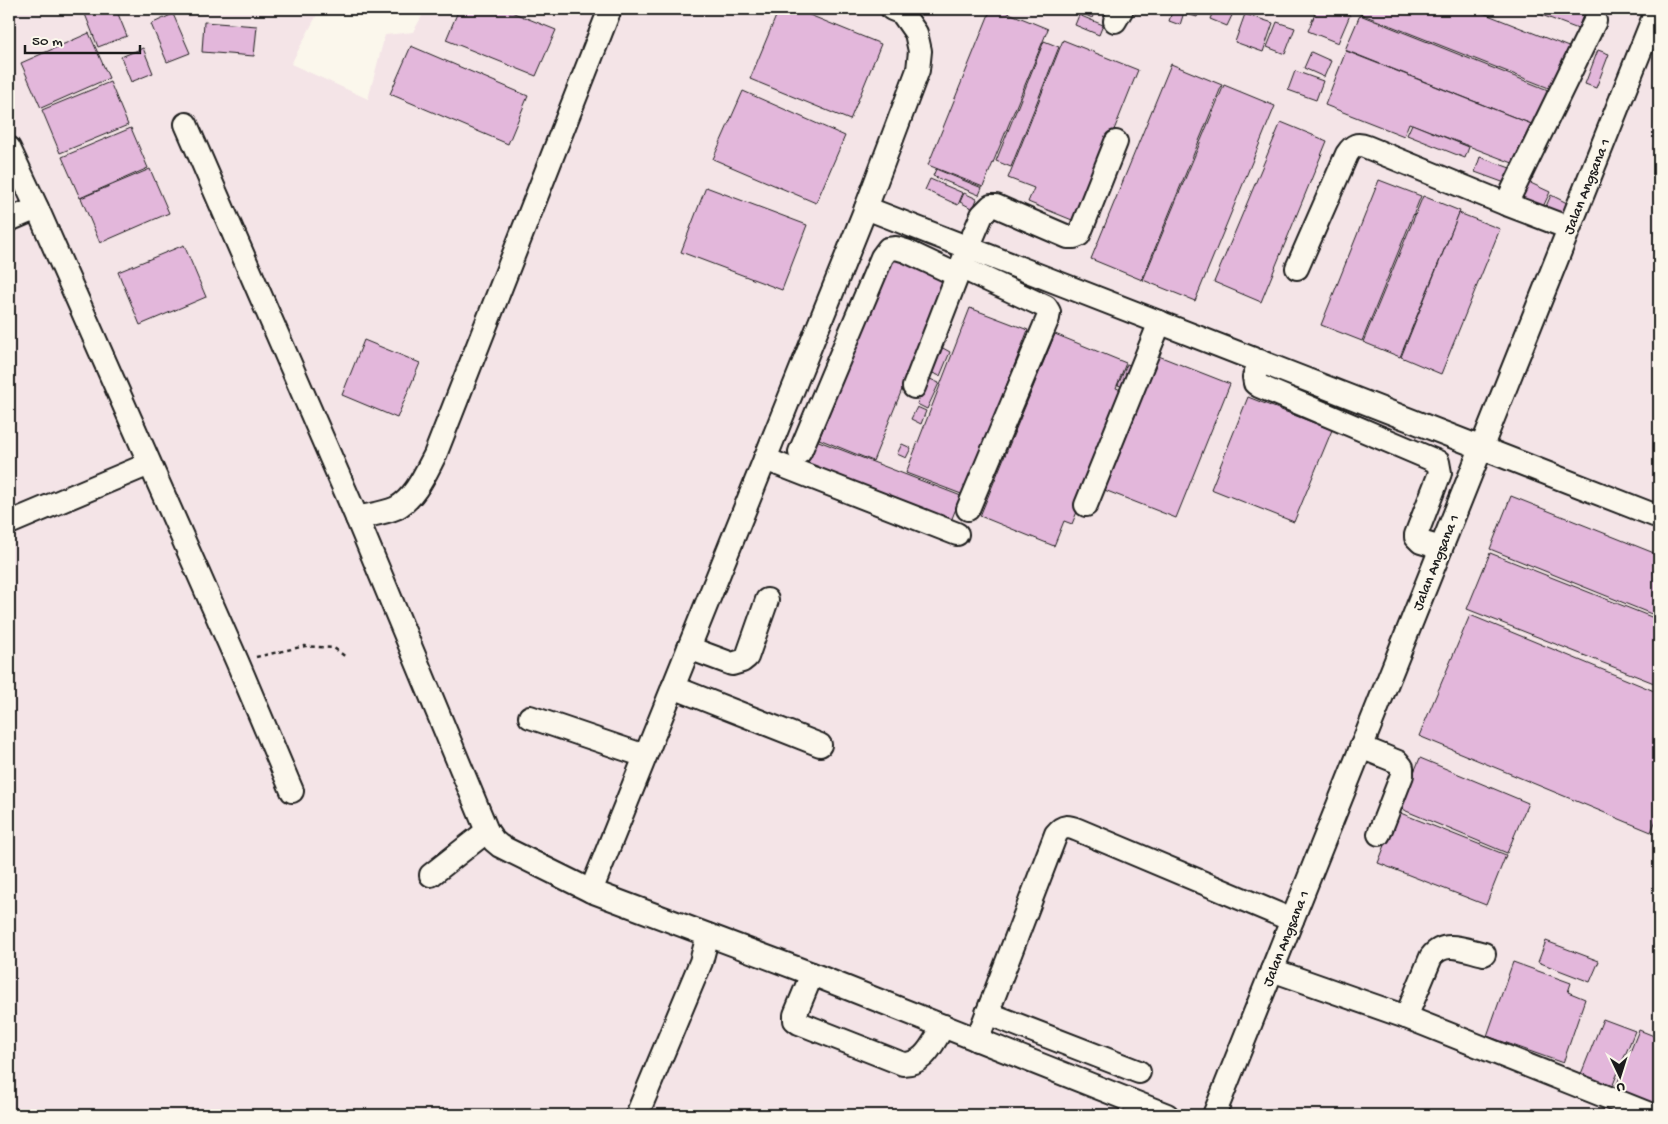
<svg xmlns="http://www.w3.org/2000/svg" width="1668" height="1124" font-family="'Gochi Hand',sans-serif">
  <rect width="100%" height="100%" fill="#fbf7ec"/>
  <filter id="ink" filterUnits="userSpaceOnUse"><feTurbulence type="fractalNoise" baseFrequency=".02" numOctaves="2"/><feDisplacementMap in="SourceGraphic" scale="10" xChannelSelector="R" yChannelSelector="G"/><feConvolveMatrix kernelMatrix="1 2 1 2 8 2 1 2 1" color-interpolation-filters="sRGB"/></filter>
  <g filter="url(#ink)">
    <polygon fill="#f4e4e7" points="9,9 320,9 291,64 368,99 385,35 413,32 426,9 1659,9 1659,1115 9,1115"/>
    <g fill="#e3b7db" stroke="#1c1c1c">
      <polygon points="83,9 116,9 127,36 98,47"/>
      <polygon points="459,9 504,9 556,30 536,76 446,40"/>
      <polygon points="779,9 795,9 881,44 850,120 750,79"/>
      <polygon points="991,9 999,9 1048,29 983,187 928,165"/>
      <polygon points="1084,9 1096,9 1092,18 1082,13"/>
      <polygon points="1173,9 1185,9 1180,25 1169,21"/>
      <polygon points="1189,9 1200,9 1197,17 1187,14"/>
      <polygon points="1214,9 1235,9 1227,26 1210,19"/>
      <polygon points="1317,9 1335,9 1350,15 1338,43 1308,31"/>
      <polygon points="1348,9 1473,9 1571,48 1554,90"/>
      <polygon points="1526,9 1585,9 1578,29"/>
      <polygon points="173,14 190,53 167,62 151,24"/>
      <polygon points="1245,14 1273,23 1263,52 1235,42"/>
      <polygon points="1079,15 1103,25 1099,35 1075,25"/>
      <polygon points="1360,15 1553,92 1539,127 1345,50"/>
      <polygon points="204,22 257,26 254,56 202,52"/>
      <polygon points="1277,22 1295,28 1285,54 1267,47"/>
      <polygon points="89,33 109,78 41,108 21,63"/>
      <polygon points="1063,40 1138,70 1077,222 1028,202 1034,188 1008,178"/>
      <polygon points="1044,41 1059,47 1011,167 996,161"/>
      <polygon points="411,46 528,96 508,144 390,94"/>
      <polygon points="143,48 153,73 131,82 121,57"/>
      <polygon points="1598,50 1609,54 1596,88 1585,84"/>
      <polygon points="1346,51 1539,127 1523,167 1409,123 1404,136 1325,105"/>
      <polygon points="1311,52 1331,61 1324,77 1304,68"/>
      <polygon points="1171,64 1222,85 1142,280 1091,259"/>
      <polygon points="1295,71 1323,81 1316,100 1288,90"/>
      <polygon points="110,82 128,125 60,153 42,110"/>
      <polygon points="1224,85 1275,106 1195,301 1143,280"/>
      <polygon points="743,91 845,136 816,203 713,159"/>
      <polygon points="1281,122 1327,141 1261,302 1214,282"/>
      <polygon points="1412,124 1469,147 1465,158 1407,135"/>
      <polygon points="131,128 148,168 80,198 62,157"/>
      <polygon points="1480,157 1510,168 1505,183 1475,172"/>
      <polygon points="150,169 169,213 100,243 81,198"/>
      <polygon points="936,169 982,188 979,195 933,176"/>
      <polygon points="930,179 963,193 958,205 925,190"/>
      <polygon points="1522,179 1550,192 1541,211 1513,198"/>
      <polygon points="1379,180 1421,196 1362,341 1321,325"/>
      <polygon points="706,187 807,225 782,290 681,252"/>
      <polygon points="964,193 977,199 973,209 960,202"/>
      <polygon points="1551,195 1567,203 1560,219 1544,211"/>
      <polygon points="1423,196 1460,211 1400,357 1363,342"/>
      <polygon points="1459,213 1500,229 1441,374 1401,357"/>
      <polygon points="184,245 206,297 140,325 118,272"/>
      <polygon points="893,255 948,276 873,461 819,439"/>
      <polygon points="970,308 1028,330 964,495 906,473"/>
      <polygon points="1055,334 1126,363 1116,388 1126,392 1072,524 1064,521 1054,546 980,516"/>
      <polygon points="364,340 420,363 397,418 342,395"/>
      <polygon points="941,347 950,352 940,376 930,372"/>
      <polygon points="1156,355 1230,384 1176,518 1102,489"/>
      <polygon points="1127,364 1140,369 1131,390 1118,385"/>
      <polygon points="928,378 939,383 927,409 917,404"/>
      <polygon points="1248,397 1332,430 1294,522 1211,489"/>
      <polygon points="917,407 926,411 921,424 911,419"/>
      <polygon points="816,440 961,496 951,521 807,465"/>
      <polygon points="902,444 911,448 906,458 897,454"/>
      <polygon points="1511,496 1659,555 1659,617 1490,549"/>
      <polygon points="1490,553 1659,620 1659,685 1467,609"/>
      <polygon points="1470,615 1659,693 1659,813 1651,832 1419,736"/>
      <polygon points="1420,758 1528,803 1507,853 1399,808"/>
      <polygon points="1398,812 1506,855 1486,905 1378,863"/>
      <polygon points="1546,941 1599,961 1590,982 1538,962"/>
      <polygon points="1513,962 1571,983 1568,992 1585,999 1563,1063 1487,1036"/>
      <polygon points="1603,1019 1635,1031 1612,1087 1581,1074"/>
      <polygon points="1639,1030 1659,1038 1659,1107 1615,1089"/>
    </g>
    <g fill="none" stroke-linecap="round" stroke-linejoin="round">
      <g stroke="#1c1c1c" stroke-width="26">
        <g id="minor">
          <polyline points="1115,21 1122,9"/>
          <polyline points="186,124 357,518 487,831 494,841 500,846 591,891 812,974 1167,1115"/>
          <polyline points="9,148 37,208 237,661 292,791"/>
          <polyline points="1506,204 1595,21"/>
          <polyline points="866,208 1659,517"/>
          <polyline points="9,220 37,208"/>
          <polyline points="960,267 1046,307 1049,312 1048,318 968,509"/>
          <path d="M1297,268L1347,154C1353,145 1357,143 1367,147L1506,204L1569,228"/>
          <polyline points="1260,361 1254,377 1255,383 1259,386 1438,462 1440,473 1416,535 1416,537 1421,542 1441,548"/>
          <polyline points="914,387 968,248 982,215 991,206 996,206 1068,237 1074,237 1079,235 1116,142"/>
          <polyline points="800,452 882,257 888,249 896,248 906,251 957,275"/>
          <polyline points="765,459 957,534"/>
          <polyline points="1086,505 1160,322"/>
          <path d="M357,518C369,515 385,513 396,508C415,498 425,474 435,455L610,9"/>
          <polyline points="9,523 149,464"/>
          <polyline points="689,648 732,664 742,661 747,657 767,600"/>
          <polyline points="673,687 820,745"/>
          <polyline points="530,717 645,756"/>
          <polyline points="1361,747 1398,762 1402,767 1402,775 1379,834"/>
          <polyline points="431,875 487,831"/>
          <polyline points="591,891 866,208 918,70 920,51 916,33 902,13 892,9"/>
          <polyline points="1272,970 1406,1017 1652,1115"/>
          <path d="M812,974L795,1015V1020L799,1023L903,1064C926,1064 932,1043 944,1026"/>
          <polyline points="987,1013 1139,1072"/>
          <path d="M1406,1017L1431,957C1444,939 1466,950 1484,954"/>
          <path d="M977,1040L1056,834C1063,825 1068,826 1078,830L1292,920"/>
          <polyline points="637,1115 701,962 708,935"/>
          <polyline points="1214,1115 1657,9"/>
        </g>
      </g>
      <polyline stroke="#1c1c1c" stroke-width="2.5" stroke-dasharray="4 4" stroke-linecap="butt" points="256,657 305,646 334,648 346,657"/>
      <use href="#minor" stroke="#fbf7ec" stroke-width="22"/>
    </g>
  </g>
  <g text-anchor="middle" stroke-width="4.5" stroke-linejoin="round" paint-order="stroke">
    <g font-size="15" fill="#1c1c1c" stroke="#fbf7ec">
      <text transform="translate(1586 186) rotate(-68)" y="5">Jalan Angsana 1</text>
      <text transform="translate(1435 562) rotate(-68)" y="5">Jalan Angsana 1</text>
      <text transform="translate(1285 938) rotate(-68)" y="5">Jalan Angsana 1</text>
    </g>
  </g>
  <rect width="1668" height="1124" fill="none" stroke="#fbf7ec" stroke-width="30"/>
  <rect x="15" y="15" width="1638" height="1094" fill="none" stroke="#1c1c1c" stroke-width="2" filter="url(#ink)"/>
  <g transform="translate(1620 1076) rotate(176)" stroke="#fbf7ec" stroke-width="4" paint-order="stroke">
  <path d="M0-4L9 19L0 12L-9 19Z" fill="#1c1c1c"/>
  <text y="-8" font-size="14" font-weight="bold" text-anchor="middle" fill="#1c1c1c">U</text>
  </g>
  <path d="M25 45v8h115v-8" fill="none" stroke="#1c1c1c" stroke-width="2.5"/>
  <text x="32" y="45" font-size="15" fill="#1c1c1c" stroke="#fbf7ec" stroke-width="4" paint-order="stroke">50 m</text>
</svg>
